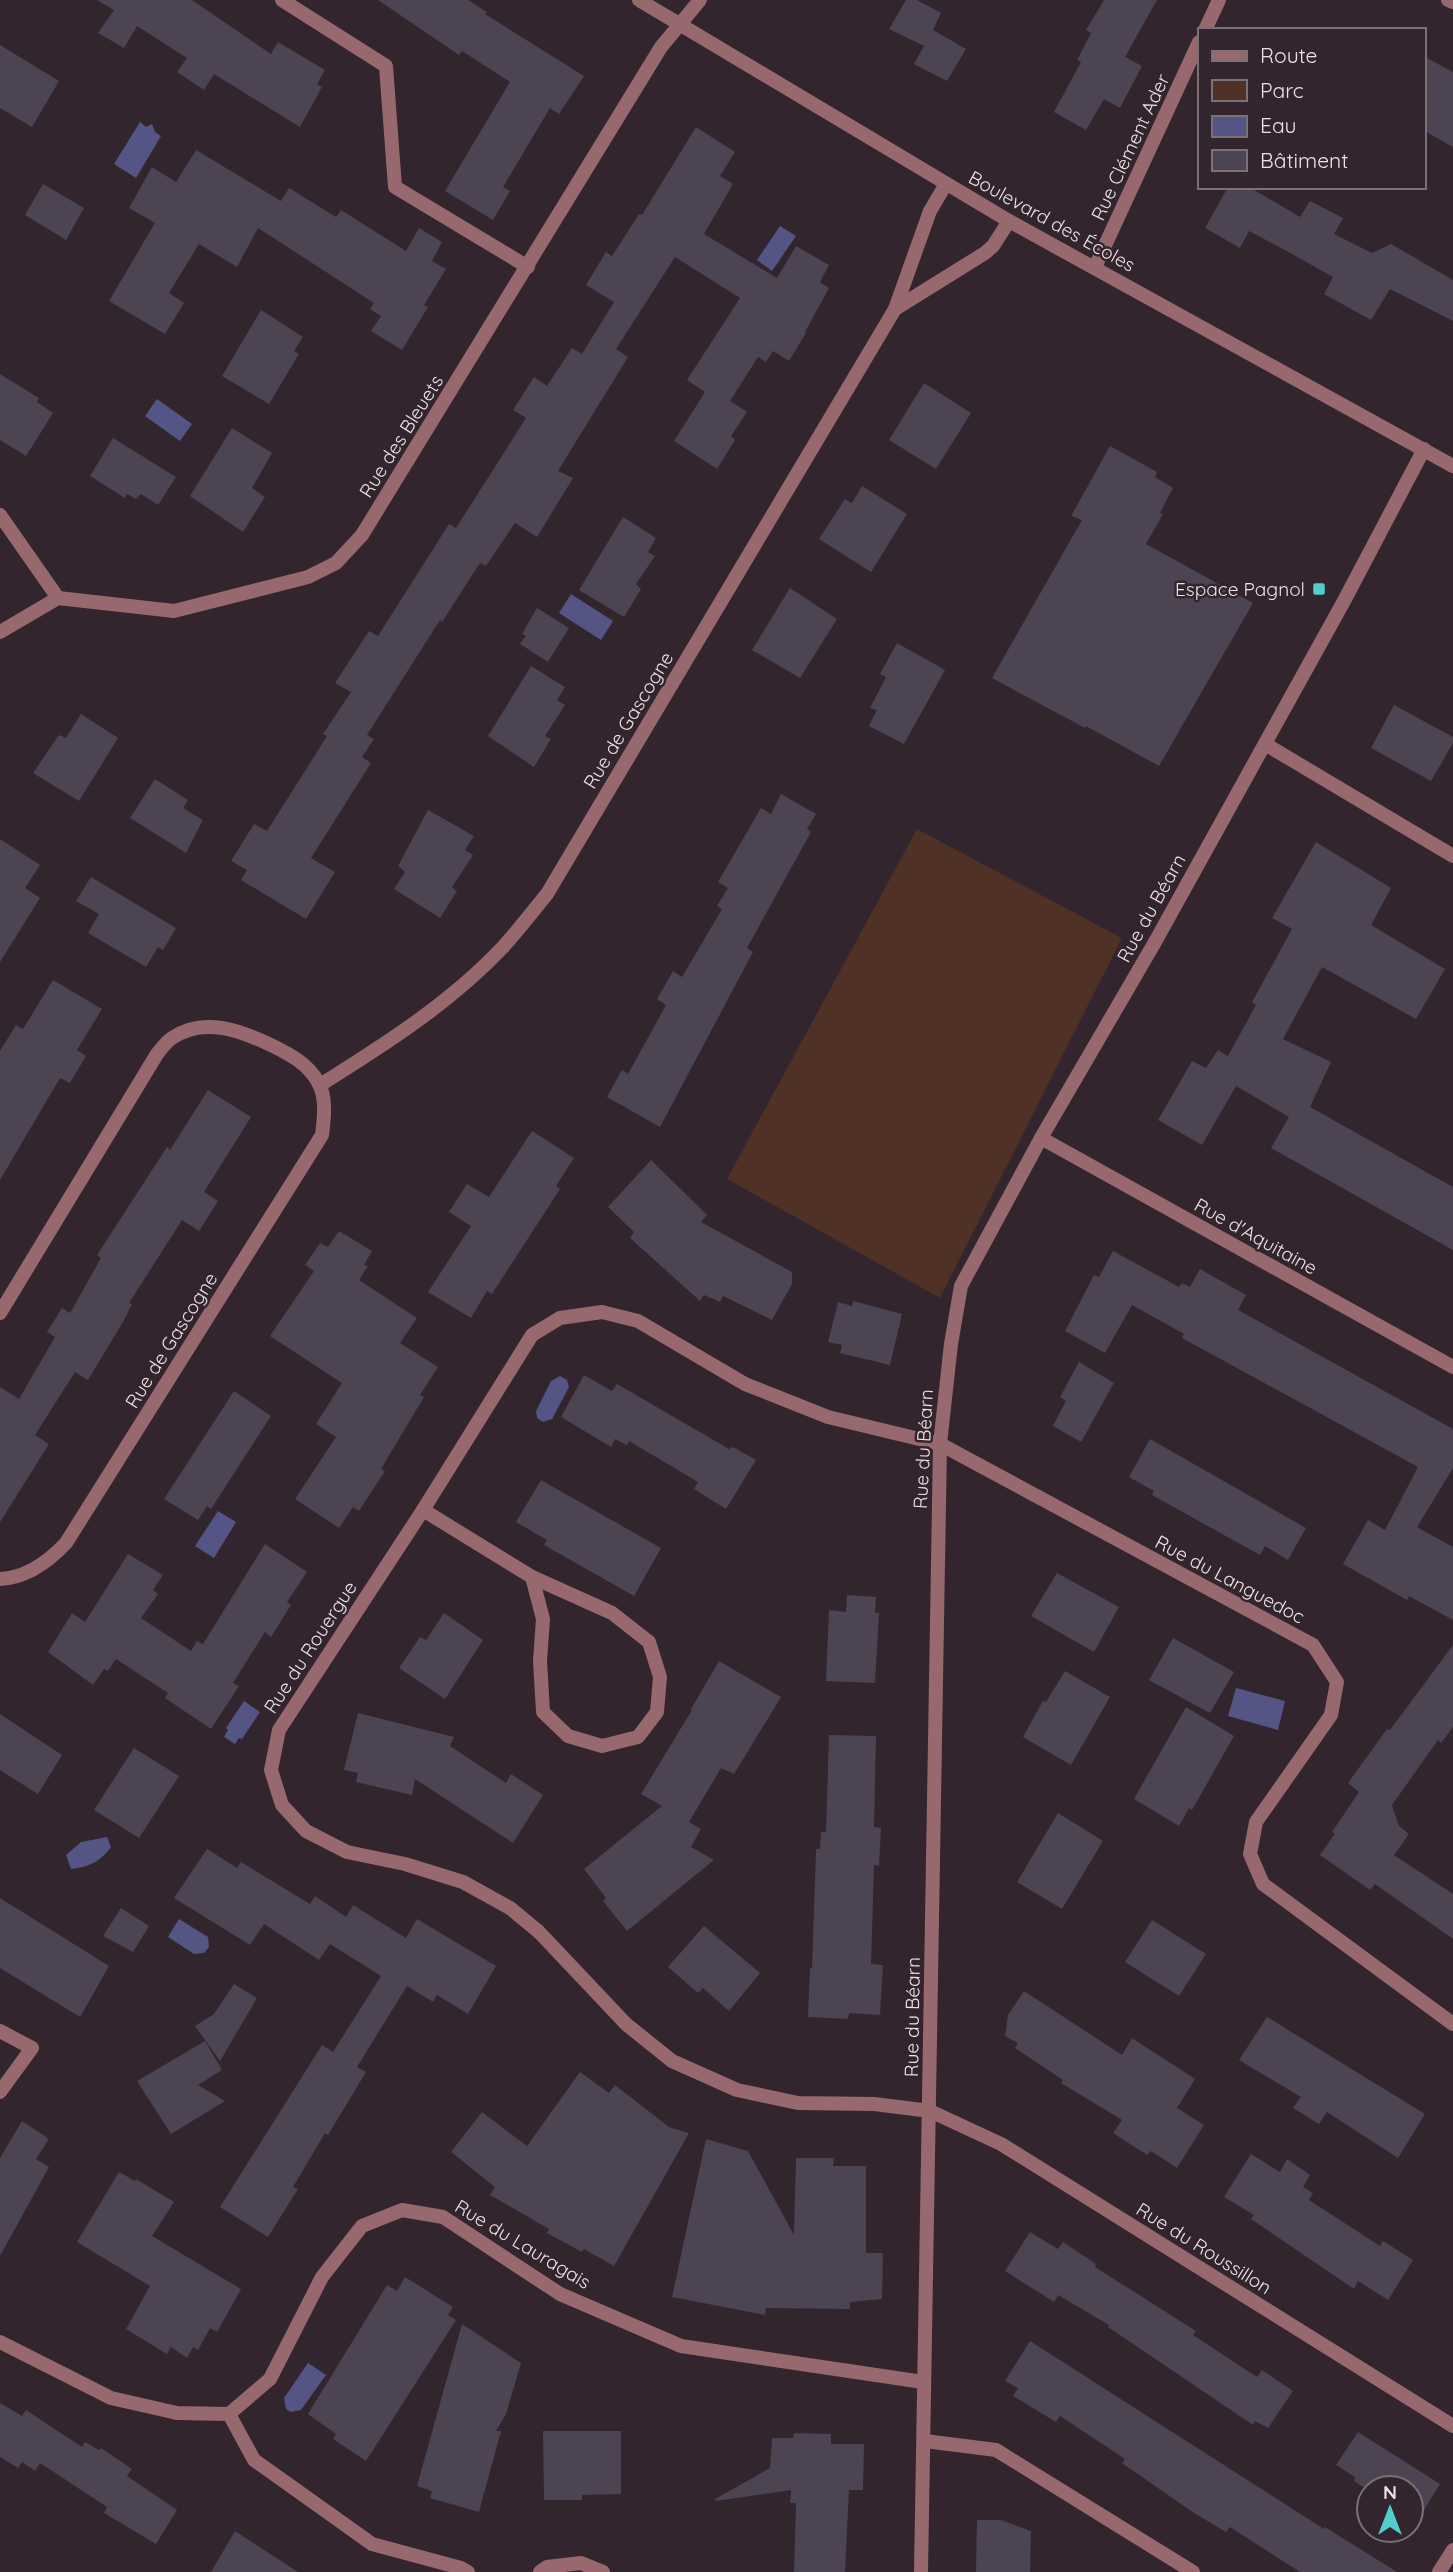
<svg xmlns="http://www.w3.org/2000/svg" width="1453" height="2572" font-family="Quicksand,sans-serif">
  <rect width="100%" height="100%" fill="#32252d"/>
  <polygon fill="#4f3126" points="917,829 1122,938 940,1298 727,1179"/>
  <g fill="#545585">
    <polygon points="140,122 146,127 152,124 155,132 161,136 136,178 114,164"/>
    <polygon points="780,226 796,236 772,271 757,260"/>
    <polygon points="157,399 192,424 180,441 145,416"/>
    <polygon points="571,594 613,621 601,640 559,613"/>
    <polygon points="560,1376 567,1380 569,1387 552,1419 543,1422 537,1418 536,1411 551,1381"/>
    <polygon points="218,1511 236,1522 214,1558 195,1546"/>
    <polygon points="1236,1688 1285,1701 1278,1730 1228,1716"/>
    <polygon points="244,1701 260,1712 242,1739 239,1738 235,1744 224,1737 228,1730 226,1728"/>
    <path d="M107,1837L111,1847C100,1862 89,1867 71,1869L66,1855L81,1842Z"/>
    <polygon points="179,1919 208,1937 209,1947 204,1953 194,1954 168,1937"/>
    <polygon points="308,2363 326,2375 301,2410 291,2412 286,2409 284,2398"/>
  </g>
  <g fill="#4c4452">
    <polygon points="97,0 192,0 271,54 278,42 325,70 317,84 322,87 300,127 214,74 204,90 177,72 187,58 137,26 124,48 98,33 114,10"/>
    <polygon points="378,0 468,0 487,12 485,14 584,76 559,114 550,108 503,187 510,191 493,220 445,191 510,82 462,51 459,55"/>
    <polygon points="906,0 917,0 941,13 933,30 966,49 947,81 914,64 924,46 889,29"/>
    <polygon points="1104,0 1157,0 1125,57 1142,66 1120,108 1104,99 1086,130 1054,112 1081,62 1077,60 1091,33 1086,30"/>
    <polygon points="0,45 59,81 32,127 0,108"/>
    <polygon points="1423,56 1453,72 1453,147 1423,130"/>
    <polygon points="696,127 735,152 720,176 733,184 704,234 777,278 796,246 829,265 820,282 829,288 805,332 806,333 789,361 773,351 766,362 758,357 730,401 747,412 731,436 735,440 717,469 674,441 705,392 687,380 740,298 675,257 616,349 628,357 558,471 573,478 537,537 515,523 486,566 480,563 442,622 440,620 367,735 374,739 362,757 371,763 311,858 335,872 306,919 241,880 247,870 231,861 254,824 267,831 327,736 323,734 351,692 335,683 369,631 378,636 449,524 456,528 526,418 513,410 534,377 547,386 572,348 582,354 614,302 586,285 606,252 612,256 639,214 642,215"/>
    <polygon points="196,150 281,201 289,188 336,217 341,210 406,251 419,228 442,242 432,261 446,269 424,305 428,307 402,350 371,331 381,316 370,309 374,303 258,228 237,267 199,244 169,293 184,303 165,334 109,301 155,223 129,208 152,167 176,182"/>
    <polygon points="43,184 84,208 66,240 25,215"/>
    <polygon points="1228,187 1249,187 1300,217 1310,201 1343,218 1334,234 1372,253 1391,244 1453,280 1453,321 1390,289 1371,320 1324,294 1333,277 1283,249 1249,231 1240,248 1205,228"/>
    <polygon points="261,310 303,337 294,351 299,354 269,404 222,376"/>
    <polygon points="0,374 39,398 37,402 53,413 26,456 0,440"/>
    <polygon points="924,383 971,413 936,469 889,440"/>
    <polygon points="232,428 272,453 252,488 265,497 243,532 190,496"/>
    <polygon points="113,438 176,477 158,505 141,494 136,499 127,494 125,498 90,476"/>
    <polygon points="1110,446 1157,472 1155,477 1173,488 1160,513 1163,514 1146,544 1253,603 1159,766 1086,726 1085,728 992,678 1082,520 1071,516"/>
    <polygon points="862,486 907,514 871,572 819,539 845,499 852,503"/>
    <polygon points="623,517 656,538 648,552 655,556 636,584 641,589 624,617 579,590"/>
    <polygon points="790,588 837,619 800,678 752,650"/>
    <polygon points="537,608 569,628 548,662 520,644 526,636 522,634"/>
    <polygon points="897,643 945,670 904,744 869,726 877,710 870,708 886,677 880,674"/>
    <polygon points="531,666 565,687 557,700 565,705 545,736 551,739 534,767 488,736"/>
    <polygon points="1394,705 1453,737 1453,743 1431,781 1371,748"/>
    <polygon points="81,714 118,738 79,801 33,773 59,735 66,738"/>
    <polygon points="155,779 188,800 183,808 203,820 186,853 130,818"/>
    <polygon points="781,794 816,814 807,829 811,832 747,948 753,952 660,1127 607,1097 622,1070 628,1074 666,1005 657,999 673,971 682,977 722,909 717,906 728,888 718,882 761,808 771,814"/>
    <polygon points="428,810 474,836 465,850 473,855 452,887 457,891 440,918 394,889 405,872 398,866"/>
    <polygon points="0,839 40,865 25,888 40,898 0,962"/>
    <polygon points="1316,842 1391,888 1371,925 1445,969 1416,1019 1322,967 1283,1039 1331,1062 1310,1107 1453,1187 1453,1250 1271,1148 1289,1117 1236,1086 1202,1145 1158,1120 1192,1061 1206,1068 1218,1050 1228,1056 1256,1005 1252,1002 1292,929 1272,918"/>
    <polygon points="91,877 176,928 163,950 158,947 146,967 88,933 99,914 76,901"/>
    <polygon points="53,980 102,1009 77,1050 86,1056 70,1083 60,1078 0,1180 0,1051 16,1025 23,1029"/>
    <polygon points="208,1090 251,1117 204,1192 218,1201 199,1231 182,1220 129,1303 132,1304 123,1322 88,1380 75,1372 35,1435 49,1444 0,1522 0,1387 19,1399 55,1337 47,1332 62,1308 70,1313 101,1258 97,1255 167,1147 170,1150"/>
    <polygon points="532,1131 574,1158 556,1186 560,1189 538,1223 492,1294 487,1291 471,1318 428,1292 471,1226 449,1212 467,1184 489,1197"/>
    <polygon points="651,1160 707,1215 701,1222 792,1272 792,1284 772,1320 723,1296 720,1302 704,1295 700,1301 630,1238 634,1232 608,1207"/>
    <polygon points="339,1231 372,1251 364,1265 368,1266 359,1280 417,1318 400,1343 438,1367 420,1395 424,1397 381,1469 385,1471 359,1511 353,1507 339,1528 295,1499 336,1437 316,1424 342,1383 270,1336 314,1271 305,1265 320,1243 328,1247"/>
    <polygon points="1113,1251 1179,1287 1182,1283 1190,1287 1200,1269 1246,1295 1238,1310 1453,1429 1453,1468 1417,1527 1453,1547 1453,1620 1409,1596 1407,1600 1343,1564 1368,1520 1385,1530 1418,1467 1182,1338 1184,1334 1132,1305 1105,1353 1065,1331 1094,1275 1099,1277"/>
    <polygon points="853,1301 902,1314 890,1365 840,1353 842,1345 828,1342 838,1302 852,1306"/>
    <polygon points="1079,1362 1114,1383 1081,1442 1053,1426 1066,1401 1060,1397"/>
    <polygon points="584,1375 612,1391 617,1384 729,1449 733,1447 756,1460 726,1509 694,1489 698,1482 629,1441 627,1445 615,1439 611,1447 561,1417"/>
    <polygon points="234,1391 271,1416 211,1509 207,1506 198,1520 164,1499"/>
    <polygon points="1150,1439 1306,1528 1288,1560 1265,1546 1260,1555 1152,1495 1154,1491 1129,1477"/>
    <polygon points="541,1480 661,1548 634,1596 544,1545 547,1540 516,1522"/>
    <polygon points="265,1544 307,1572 287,1602 291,1605 271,1637 265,1632 233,1683 239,1686 211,1729 165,1698 168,1693 116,1659 108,1671 104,1669 93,1685 48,1652 72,1613 85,1622 128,1554 163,1575 153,1590 158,1594 141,1618 191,1651 197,1641 203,1644"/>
    <polygon points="1057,1573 1119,1607 1094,1652 1031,1616"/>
    <polygon points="847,1595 876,1597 875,1613 879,1613 875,1683 826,1681 829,1610 846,1612"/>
    <polygon points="444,1613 483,1640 445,1699 399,1668 420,1637 426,1640"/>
    <polygon points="1173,1638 1234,1672 1210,1713 1149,1680"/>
    <polygon points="1453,1645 1453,1727 1441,1743 1438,1740 1392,1805 1399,1826 1409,1834 1394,1855 1453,1894 1453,1939 1375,1884 1370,1890 1320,1855 1335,1834 1332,1832 1359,1792 1348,1783 1387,1729 1390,1730"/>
    <polygon points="719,1661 781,1697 734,1774 721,1768 689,1822 701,1829 691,1847 714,1860 627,1931 603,1901 606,1898 584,1869 662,1806 641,1794 692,1710 691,1709"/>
    <polygon points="1065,1671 1110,1697 1071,1765 1023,1737 1043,1701 1046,1702"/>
    <polygon points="1186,1707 1234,1736 1192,1810 1189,1808 1179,1826 1134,1799"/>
    <polygon points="358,1713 454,1737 450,1746 506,1783 511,1774 543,1795 513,1843 415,1779 412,1795 356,1782 358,1773 344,1770"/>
    <polygon points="0,1714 62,1755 38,1794 0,1770"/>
    <polygon points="829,1735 876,1736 874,1827 881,1828 879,1866 874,1865 871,1964 883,1965 880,2015 849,2013 848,2019 808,2017 810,1968 812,1968 816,1849 820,1849 821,1832 826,1832"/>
    <polygon points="134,1748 179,1776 139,1838 94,1810"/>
    <polygon points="1058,1813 1103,1841 1062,1909 1017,1882"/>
    <polygon points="207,1849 237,1868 241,1862 310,1904 315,1896 346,1917 353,1905 406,1938 417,1919 496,1966 468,2014 437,1995 433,2002 407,1986 357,2067 366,2072 328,2135 325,2133 293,2187 298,2189 268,2237 220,2207 322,2045 333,2052 381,1976 330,1944 319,1960 264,1924 250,1945 174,1898"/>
    <polygon points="0,1898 109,1966 80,2017 0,1968"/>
    <polygon points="121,1908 149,1926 133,1952 103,1936"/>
    <polygon points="1152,1920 1206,1954 1179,1996 1125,1962"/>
    <polygon points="704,1926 760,1973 729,2011 703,1988 698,1993 668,1967"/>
    <polygon points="234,1984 257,1998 220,2061 195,2026 214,2014"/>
    <polygon points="1024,1991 1122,2055 1132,2038 1195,2079 1177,2108 1204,2125 1177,2168 1151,2151 1147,2155 1113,2133 1122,2120 1061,2083 1063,2080 1015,2048 1018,2043 1005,2036 1008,2015"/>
    <polygon points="1267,2017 1425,2114 1398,2158 1327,2112 1319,2124 1293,2108 1301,2097 1239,2060"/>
    <polygon points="205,2041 222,2070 198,2085 225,2101 171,2134 137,2081"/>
    <polygon points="580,2072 609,2093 615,2085 669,2127 689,2133 614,2266 584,2249 582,2252 547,2233 549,2229 490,2195 495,2187 451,2152 482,2112 527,2146"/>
    <polygon points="22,2121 49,2139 36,2159 49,2167 0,2256 0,2158"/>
    <polygon points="706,2139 748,2151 794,2235 796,2158 834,2158 833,2166 866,2166 866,2253 883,2253 882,2299 850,2302 850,2309 766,2308 765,2315 672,2297"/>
    <polygon points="1251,2154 1280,2172 1287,2159 1310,2175 1303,2187 1313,2193 1309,2200 1380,2246 1383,2241 1413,2260 1388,2300 1358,2281 1354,2289 1251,2219 1254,2215 1224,2197"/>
    <polygon points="119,2172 135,2181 136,2179 174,2202 152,2236 241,2289 217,2332 210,2328 198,2350 193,2347 187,2358 171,2347 167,2354 126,2329 150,2286 77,2242"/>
    <polygon points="1030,2232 1058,2249 1063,2242 1096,2264 1095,2267 1196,2331 1193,2335 1257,2377 1262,2370 1293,2391 1268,2428 1255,2421 1253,2425 1108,2327 1109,2325 1058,2295 1054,2302 1005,2271"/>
    <polygon points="405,2277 453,2307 448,2315 456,2320 366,2461 333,2439 336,2434 308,2414 387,2285 397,2291"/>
    <polygon points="462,2324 521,2363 506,2414 496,2431 501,2431 479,2512 430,2498 432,2491 417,2486"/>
    <polygon points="1030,2341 1324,2529 1325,2527 1397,2572 1300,2572 1230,2527 1226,2532 1194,2513 1122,2463 1125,2459 1060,2416 1056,2422 1013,2396 1018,2388 1005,2381"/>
    <polygon points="0,2403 22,2416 26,2410 82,2447 85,2442 99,2450 101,2448 132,2469 127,2476 177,2510 156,2544 104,2513 107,2507 40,2463 35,2471 22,2462 18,2468 0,2457"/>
    <polygon points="543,2431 621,2431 621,2494 582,2495 582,2500 544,2500"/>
    <polygon points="1358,2432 1440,2484 1416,2523 1411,2519 1411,2488 1369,2488 1369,2491 1354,2481 1355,2477 1336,2465"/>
    <polygon points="794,2433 831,2434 831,2444 864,2444 863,2490 849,2490 845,2572 794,2572 796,2503 790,2503 791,2490 715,2501 715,2499 770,2468 772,2438 793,2438"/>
    <polygon points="977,2520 1001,2520 1031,2531 1030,2572 976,2572"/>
    <polygon points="235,2531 298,2572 211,2572"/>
  </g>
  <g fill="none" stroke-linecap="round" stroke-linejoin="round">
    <g stroke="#98686f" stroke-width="14">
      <polyline points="282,0 386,66 395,187 528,267"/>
      <polyline points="1448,0 1453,2"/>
      <polyline points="1205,30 1219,0"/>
      <polyline points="1095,267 1199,42"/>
      <polyline points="895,309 985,253 993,246 1009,221"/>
      <polyline points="0,515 58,598"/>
      <polyline points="0,632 58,598 174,611 308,577 336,563 362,535 661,47 700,0"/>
      <polyline points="1265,744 1453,856"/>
      <path d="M320,1085C384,1045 450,1003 502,948C518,931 532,912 547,894L895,309L930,211L946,184"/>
      <polyline points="1041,1138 1453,1367"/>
      <path d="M0,1313L157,1054C161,1049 166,1042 172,1038C204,1016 242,1031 273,1046C291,1055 308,1064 318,1082C327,1098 324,1118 322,1135L66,1543C49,1561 26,1578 0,1579"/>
      <polyline points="423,1510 532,1577 612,1613 649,1642 660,1677 657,1712 638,1737 602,1746 568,1736 543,1712 540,1661 543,1619 532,1577"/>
      <polyline points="1453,2024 1263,1884 1250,1854 1256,1822 1331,1715 1337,1682 1313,1645 940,1444 828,1417 745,1384 638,1321 602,1312 560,1318 532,1335 423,1510 279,1730 271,1770 282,1805 306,1831 347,1852 405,1864 463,1882 510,1908 539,1932 626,2024 672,2061 737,2090 798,2103 874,2104 930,2111 1001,2144 1453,2426"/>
      <polyline points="0,2031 32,2048 0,2092"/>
      <polyline points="0,2342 111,2398 177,2413 229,2414 270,2379 322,2277 362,2226 402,2210 443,2217 560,2294 681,2346 923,2382"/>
      <polyline points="229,2414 254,2460 372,2544 461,2568 468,2572"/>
      <polyline points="925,2441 996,2450 1193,2572"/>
      <polyline points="540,2572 547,2567 581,2563 603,2572"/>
      <polyline points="921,2572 940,1444 951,1344 961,1286 1041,1138 1155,942 1344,601 1424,449"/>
      <polyline points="1439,2572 1453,2550"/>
    </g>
    <polyline stroke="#98686f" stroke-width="14" points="639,0 1009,221 1453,466"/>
  </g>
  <rect fill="#53cdcb" stroke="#32252d" stroke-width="2.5" x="1312" y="582" width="14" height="14" rx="3.5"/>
  <g text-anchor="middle" stroke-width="5" stroke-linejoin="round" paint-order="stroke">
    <g font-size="19" fill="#ebe2e7" stroke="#32252d">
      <text transform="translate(1130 147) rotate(-65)" y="7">Rue Clément Ader</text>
      <text transform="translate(1052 221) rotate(29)" y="7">Boulevard des Écoles</text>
      <text transform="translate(401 436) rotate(-58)" y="7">Rue des Bleuets</text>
      <text transform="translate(628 720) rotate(-59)" y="7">Rue de Gascogne</text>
      <text transform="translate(1151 908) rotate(-61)" y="7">Rue du Béarn</text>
      <text transform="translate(1256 1236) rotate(29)" y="7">Rue d'Aquitaine</text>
      <text transform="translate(171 1340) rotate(-58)" y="7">Rue de Gascogne</text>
      <text transform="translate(923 1449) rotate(-87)" y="7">Rue du Béarn</text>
      <text transform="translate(1230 1579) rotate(28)" y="7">Rue du Languedoc</text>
      <text transform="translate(310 1647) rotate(-57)" y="7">Rue du Rouergue</text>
      <text transform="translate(912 2017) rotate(-89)" y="7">Rue du Béarn</text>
      <text transform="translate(523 2244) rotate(31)" y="7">Rue du Lauragais</text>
      <text transform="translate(1204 2248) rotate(32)" y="7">Rue du Roussillon</text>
    </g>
    <g font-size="19" fill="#ebe2e7" stroke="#32252d" text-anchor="end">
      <text x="1305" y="596">Espace Pagnol</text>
    </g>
  </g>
  <rect x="1198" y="28" width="228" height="161" fill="#32252d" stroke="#7c7177" stroke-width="2"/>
  <rect x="1212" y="51" width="35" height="10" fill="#98686f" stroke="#7c7177" stroke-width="2"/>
  <text x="1260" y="63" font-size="21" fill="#ebe2e7">Route</text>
  <rect x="1212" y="80" width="35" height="21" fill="#4f3126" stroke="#7c7177" stroke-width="2"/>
  <text x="1260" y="98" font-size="21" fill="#ebe2e7">Parc</text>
  <rect x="1212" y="116" width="35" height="21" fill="#545585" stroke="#7c7177" stroke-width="2"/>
  <text x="1260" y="133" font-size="21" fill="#ebe2e7">Eau</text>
  <rect x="1212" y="150" width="35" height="21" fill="#4c4452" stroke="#7c7177" stroke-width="2"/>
  <text x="1260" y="168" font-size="21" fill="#ebe2e7">Bâtiment</text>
  <g transform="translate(1390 2509)"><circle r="33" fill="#32252d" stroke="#7c7177" stroke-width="2"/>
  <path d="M0-5L12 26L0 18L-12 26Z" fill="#53cdcb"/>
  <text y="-10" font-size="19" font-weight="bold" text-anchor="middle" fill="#ebe2e7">N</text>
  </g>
</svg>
